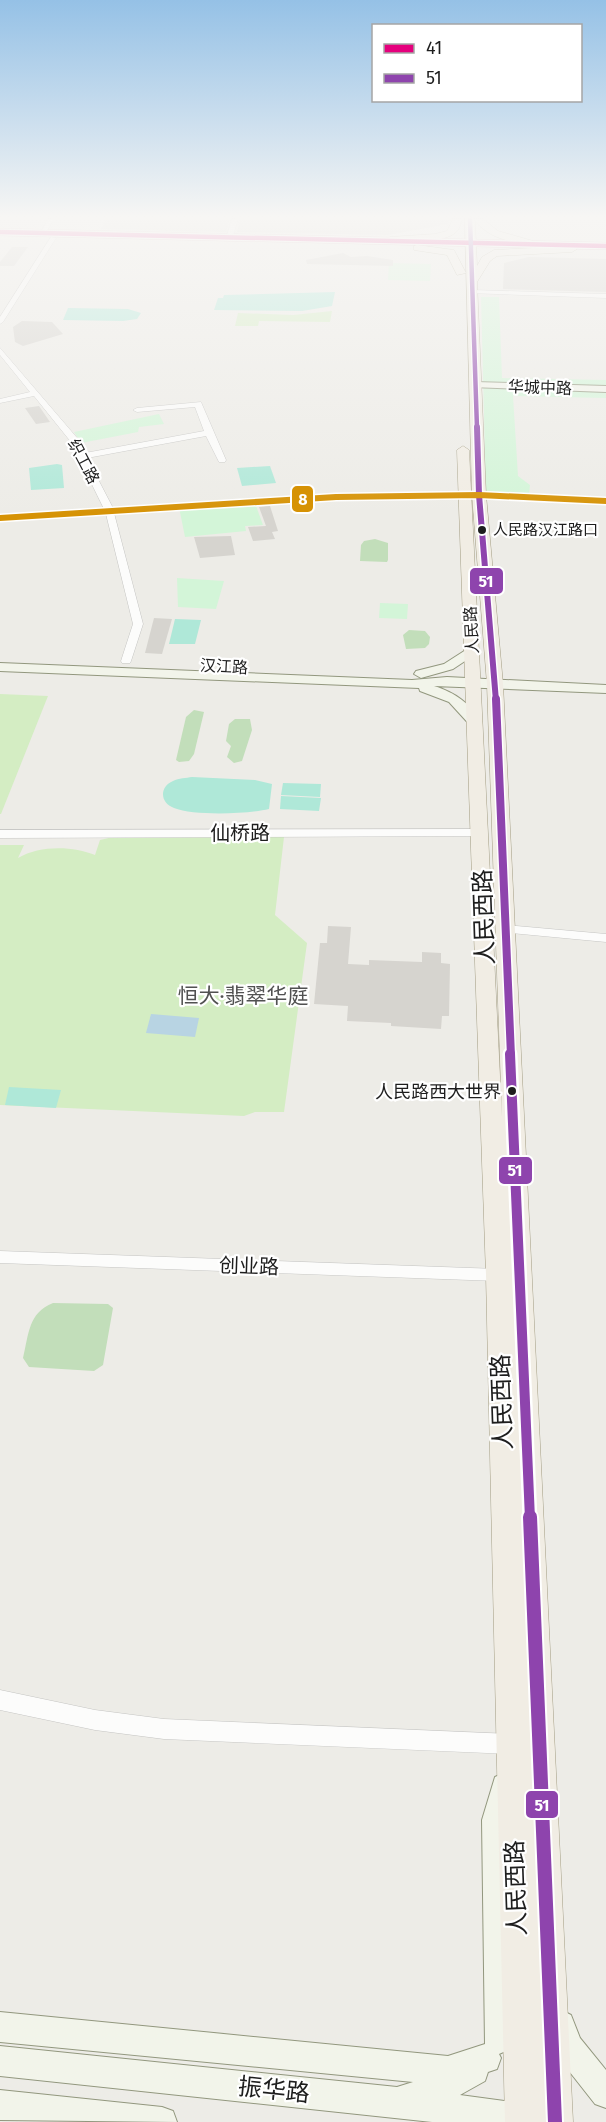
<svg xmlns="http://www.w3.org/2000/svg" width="606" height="2122" font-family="'Fira Sans','Noto Sans SC',sans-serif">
  <rect width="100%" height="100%" fill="#edece7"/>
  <g fill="#d4edc3">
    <polygon points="332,311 330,322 259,321 258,326 235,326 238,313 293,315"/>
    <polygon points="0,694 48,696 1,814 0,814"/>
    <path d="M113,837H284L275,915L307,943L284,1112H255L244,1116L0,1105V845H24L18,858C40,845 73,846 95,855L100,840Z"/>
  </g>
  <g fill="#c2deba">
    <polygon points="375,539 388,543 388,560 387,562 360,561 361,545 364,541"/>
    <polygon points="409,630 425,631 430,637 429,644 425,648 406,649 403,635"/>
    <polygon points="194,710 204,712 194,754 189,761 179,762 176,760 186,717"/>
    <polygon points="235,719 250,719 252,730 242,761 234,763 227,757 231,746 226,741 229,724"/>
    <path d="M53,1303L108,1304L113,1308L103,1365L94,1371L29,1367L23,1358C29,1334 28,1313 53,1303Z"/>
  </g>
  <g fill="#d3f5d8">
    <polygon points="389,263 431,264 430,281 388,280"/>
    <polygon points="481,297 499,297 502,378 606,380 606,398 513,396 518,476 530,485 529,495 486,493"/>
    <polygon points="159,414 164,424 139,427 138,432 81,443 74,432"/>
    <polygon points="255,503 263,525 245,526 246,531 185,537 179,507"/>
    <polygon points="177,578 224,581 216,609 178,607"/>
    <polygon points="380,603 408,604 407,619 379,618"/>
  </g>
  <g fill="#afe8d8">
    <polygon points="335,292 332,306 302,311 214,310 218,298 223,298 224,295"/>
    <polygon points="68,308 128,309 141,313 137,319 123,321 63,320"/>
    <polygon points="57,464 62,465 64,488 31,490 29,468"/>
    <polygon points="270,466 276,483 242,486 237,468"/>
    <polygon points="175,619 201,620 195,644 169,644"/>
    <path d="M192,777L255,780L272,784L269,809C248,814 194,816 174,808C160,803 159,787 173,781C179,778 186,778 192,777Z"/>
    <polygon points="283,783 321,784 320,797 281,795"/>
    <polygon points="281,796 321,798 319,811 280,809"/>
    <polygon points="9,1087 61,1090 56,1108 5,1105"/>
  </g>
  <polygon fill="#b8d4e3" points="151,1014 199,1018 195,1037 146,1033"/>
  <g fill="#d6d4cf">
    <polygon points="106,219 230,219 226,232 101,229"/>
    <polygon points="240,219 450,219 450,220 448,224 388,235 237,232"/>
    <polygon points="12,247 28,247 14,266 0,266 0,262"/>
    <polygon points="343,253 351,257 367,256 393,260 393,266 307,264 306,260"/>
    <polygon points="529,257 606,259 606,292 503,289 504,263"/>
    <polygon points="22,321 52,322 63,334 23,346 15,342 13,327"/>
    <polygon points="39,406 50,422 36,424 25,408"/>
    <polygon points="270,506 278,531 272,532 275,539 253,541 248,527 266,526 259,507"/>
    <polygon points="231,536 235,555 200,558 194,537"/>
    <polygon points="154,618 172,619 162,654 145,653"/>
    <polygon points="328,926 351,927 348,964 369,965 369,960 422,962 422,952 441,953 441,963 450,964 449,1016 442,1016 441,1029 391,1026 391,1023 347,1021 348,1006 314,1004 320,943 327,943"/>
  </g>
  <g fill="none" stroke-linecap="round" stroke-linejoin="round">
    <g stroke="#c5c5c3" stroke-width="1">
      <g id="street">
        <polygon points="48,219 54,219 44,235 40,235"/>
        <polygon points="232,219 238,219 232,239 229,241 226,239"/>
        <polygon points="51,237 56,238 3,322 0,324 0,317"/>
        <polygon points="471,290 606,294 606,298 469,293"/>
        <polygon points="0,348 78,439 85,453 204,431 195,407 137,412 133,410 137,408 201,402 226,460 225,462 219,462 206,436 87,458 113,508 336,494 479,492 606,498 606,504 479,498 336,500 114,513 143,624 131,661 130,663 122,663 121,661 133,624 106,514 0,521 0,515 104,509 71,442 34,396 0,403 0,399 30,392 0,355"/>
        <polygon points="480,829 486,833 484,836 0,838 0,830"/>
        <polygon points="505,925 606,934 606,942 501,932 499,929"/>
        <polygon points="0,1251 498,1269 503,1270 506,1275 503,1280 498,1281 0,1263"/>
        <polygon points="0,1690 95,1710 164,1719 512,1734 519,1737 522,1744 519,1751 512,1754 164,1739 95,1730 0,1710"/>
      </g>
    </g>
    <g stroke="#92977e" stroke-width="2">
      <g id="secondary">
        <polygon points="475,382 606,386 606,392 471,387 471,383"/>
        <polygon points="472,646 477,647 479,650 477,653 453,669 421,678 414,674 416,671 444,664"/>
        <path d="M0,663L412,680L447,677L606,685V693L434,686C456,693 469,703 482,722L475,726L470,725L449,702L420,691L419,688L0,671Z"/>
        <polygon points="504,1773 513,1777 517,1786 508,1820 513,2040 508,2050 499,2054 501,2058 497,2069 488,2072 485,2081 460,2095 548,2107 559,2111 563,2122 432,2122 0,2076 0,2046 397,2087 413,2082 0,2042 0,2012 448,2056 485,2044 482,1820 495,1777"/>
        <polygon points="561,2010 571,2015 580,2038 606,2070 606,2108 595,2104 558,2057 546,2025 551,2015"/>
        <polygon points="0,2090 162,2107 173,2111 177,2122 0,2120"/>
      </g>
    </g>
    <g stroke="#a39d83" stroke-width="1">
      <g id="primary">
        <path d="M453,219H462C460,224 460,229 456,232C446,243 405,242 390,243L385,240L390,237L435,234L447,231Z"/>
        <path d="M465,219H483L498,231L533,241L528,244C506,241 490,238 475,221L477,266L482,257L494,250L572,246L577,249L572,252L497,256L490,261L477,282L486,495L503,684L573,2122H505L486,1275L457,450L463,446L469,450L502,1117L487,684L472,495Z"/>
        <polygon points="417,245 454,250 466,273 457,275 447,255 414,250 414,246"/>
      </g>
    </g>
    <g stroke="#c49ca2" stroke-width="2">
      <polygon id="highway" points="0,229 606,243 606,249 0,235"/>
    </g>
    <use href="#street" fill="#fcfcfb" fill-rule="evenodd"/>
    <use href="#secondary" fill="#f2f4ea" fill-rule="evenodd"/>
    <use href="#primary" fill="#f1ede4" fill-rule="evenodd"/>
    <use href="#highway" fill="#eadede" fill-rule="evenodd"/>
    <g stroke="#fff" stroke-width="7">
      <polyline id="bus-1" points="0,232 606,246"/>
    </g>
    <g stroke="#fff" stroke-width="7">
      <polyline id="bus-2-far4" points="470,219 477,428"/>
    </g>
    <g stroke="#fff" stroke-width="9">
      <polyline id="bus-2-far3" points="477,427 479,495 496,701"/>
    </g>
    <g stroke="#fff" stroke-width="11">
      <polyline id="bus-2-far2" points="496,699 511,1056"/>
    </g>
    <g stroke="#fff" stroke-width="15">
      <polyline id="bus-2-far1" points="510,1054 530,1519"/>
    </g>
    <g stroke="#fff" stroke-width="18">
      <polyline id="bus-2" points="530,1517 555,2122"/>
    </g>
    <g stroke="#fff" stroke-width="9">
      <polyline id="bus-3" points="0,518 336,497 479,495 606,501"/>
    </g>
    <use href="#bus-1" stroke="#e5007d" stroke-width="4.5"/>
    <use href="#bus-2-far4" stroke="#8e44ad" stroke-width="4.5"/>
    <use href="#bus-2-far3" stroke="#8e44ad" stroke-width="6"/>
    <use href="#bus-2-far2" stroke="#8e44ad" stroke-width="8"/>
    <use href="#bus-2-far1" stroke="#8e44ad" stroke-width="10"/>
    <use href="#bus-2" stroke="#8e44ad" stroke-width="14"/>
    <use href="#bus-3" stroke="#d69204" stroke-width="6"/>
  </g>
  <linearGradient id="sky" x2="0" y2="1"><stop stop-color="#95c1e6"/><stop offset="0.42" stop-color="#f7f6f4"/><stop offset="1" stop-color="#f7f6f4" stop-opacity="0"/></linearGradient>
  <rect width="606" height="516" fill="url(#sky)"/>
  <g fill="#1e1e1e" stroke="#fff" stroke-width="2">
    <circle cx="482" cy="530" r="5"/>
    <circle cx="512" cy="1091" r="5"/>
  </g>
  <g text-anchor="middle" stroke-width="4.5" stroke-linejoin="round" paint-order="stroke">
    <g font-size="15" fill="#1e1e1e" stroke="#fff" text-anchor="start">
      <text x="493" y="535">人民路汉江路口</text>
    </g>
    <g font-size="16" fill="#1e1e1e" stroke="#fff">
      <text transform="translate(540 387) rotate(2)" y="6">华城中路</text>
      <text transform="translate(84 461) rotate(62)" y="6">织工路</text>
      <text transform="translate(471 630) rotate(-93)" y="6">人民路</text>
      <text transform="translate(224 666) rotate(3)" y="6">汉江路</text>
    </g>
    <g font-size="18" fill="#1e1e1e" stroke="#fff" text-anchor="end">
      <text x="501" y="1098">人民路西大世界</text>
    </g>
    <g font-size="20" fill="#1e1e1e" stroke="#fff">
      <text x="240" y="840">仙桥路</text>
      <text transform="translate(249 1266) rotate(2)" y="7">创业路</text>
    </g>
    <g font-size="21" fill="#515151" stroke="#fff">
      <text x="243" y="1003">恒大·翡翠华庭</text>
    </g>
    <g font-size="24" fill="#1e1e1e" stroke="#fff">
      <text transform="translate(484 917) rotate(-92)" y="8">人民西路</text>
      <text transform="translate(502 1402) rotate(-92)" y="8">人民西路</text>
      <text transform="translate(516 1888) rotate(-92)" y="8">人民西路</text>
      <text transform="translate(274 2090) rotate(6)" y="8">振华路</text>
    </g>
  </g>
  <g stroke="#fff" stroke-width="2">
    <rect x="291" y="485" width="23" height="28" rx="6" fill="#d69204"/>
    <rect x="469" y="567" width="35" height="28" rx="6" fill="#8e44ad"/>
    <rect x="498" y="1156" width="35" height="29" rx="6" fill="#8e44ad"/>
    <rect x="525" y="1790" width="34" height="29" rx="6" fill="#8e44ad"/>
  </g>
  <g font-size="16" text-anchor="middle" font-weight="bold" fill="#fff">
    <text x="303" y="505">8</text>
    <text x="486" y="587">51</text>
    <text x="515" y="1176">51</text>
    <text x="542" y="1811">51</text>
  </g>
  <rect x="372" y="24" width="210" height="78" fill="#ffffff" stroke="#a5a5a5" stroke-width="1.5"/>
  <rect x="384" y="44" width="30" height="9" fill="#e5007d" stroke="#a5a5a5" stroke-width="1.5"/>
  <text x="426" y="54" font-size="18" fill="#1e1e1e">41</text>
  <rect x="384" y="74" width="30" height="9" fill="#8e44ad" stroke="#a5a5a5" stroke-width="1.5"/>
  <text x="426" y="84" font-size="18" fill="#1e1e1e">51</text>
</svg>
